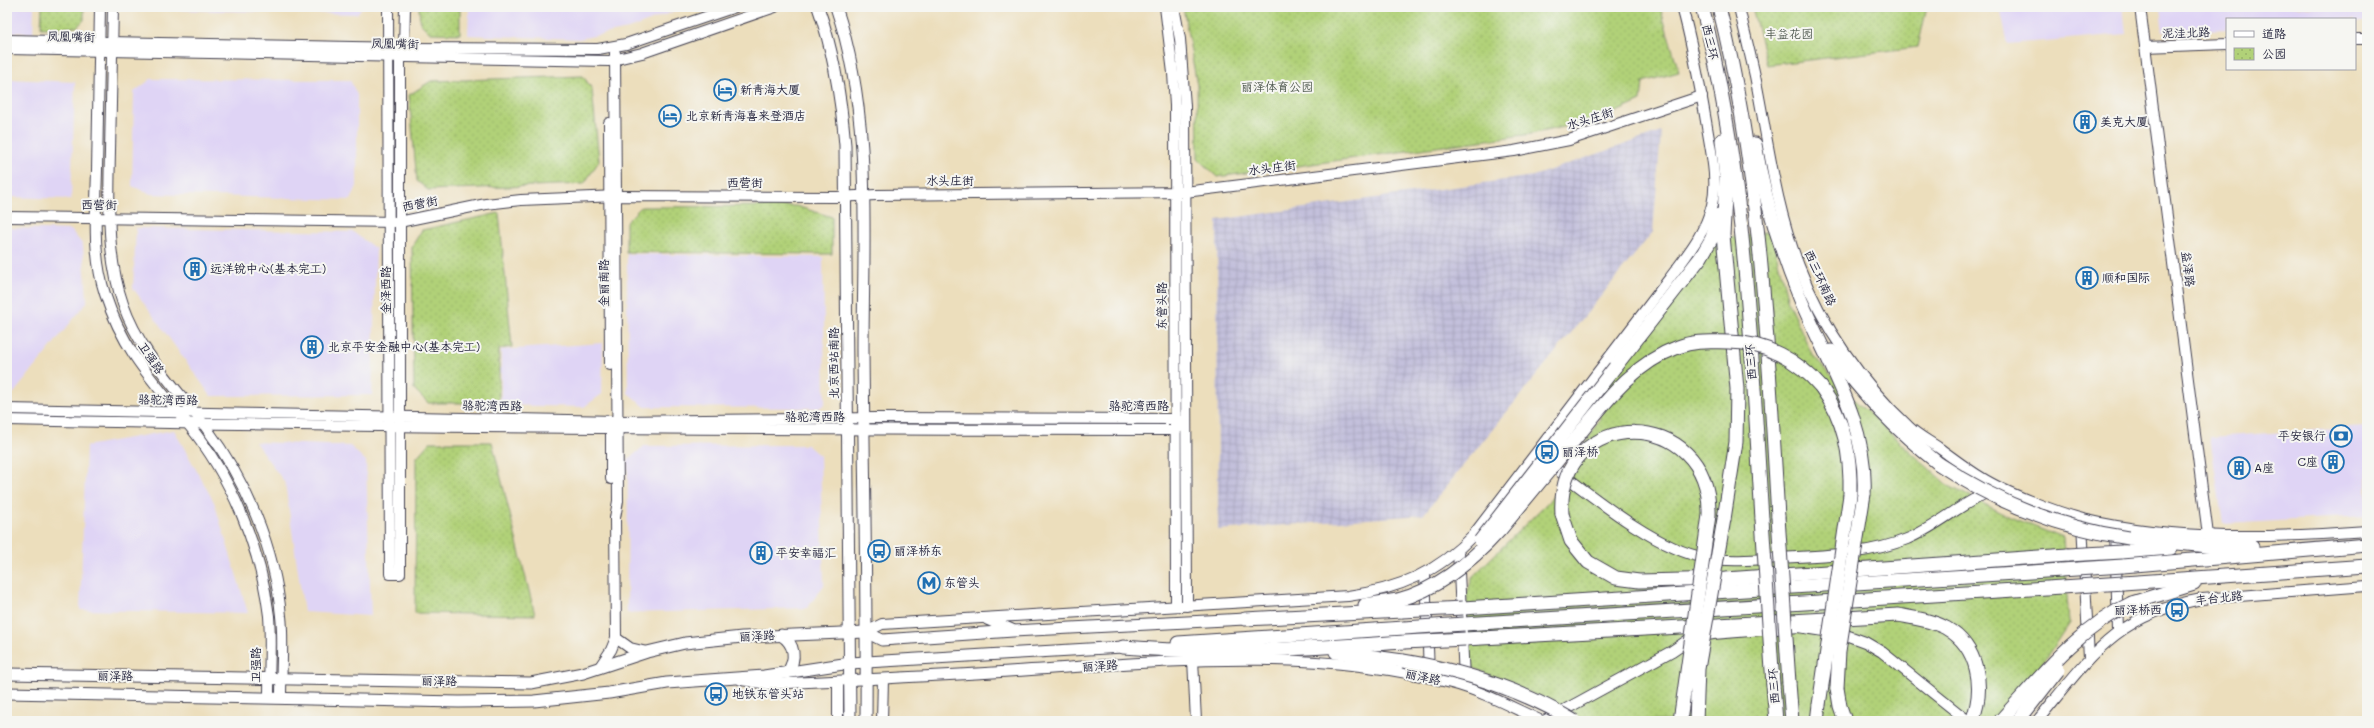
<svg xmlns="http://www.w3.org/2000/svg" width="2374" height="728" font-family="Mali,'LXGW WenKai TC',sans-serif">
  <defs>
    <pattern id="industrial-grid" width="8" height="8" patternUnits="userSpaceOnUse"><rect width="8" height="8" fill="#c3c0db"/><path d="M0 4h8M4 0v8" fill="none" stroke="#a7a5bd"/></pattern>
    <pattern id="park-dots" width="8" height="8" patternUnits="userSpaceOnUse"><rect width="8" height="8" fill="#b1d178"/><path d="M2 2h.1M6 6h.1" fill="none" stroke="#98b369" stroke-width="1.8" stroke-linecap="round"/></pattern>
  </defs>
  <rect width="100%" height="100%" fill="#f6f6f2"/>
  <filter id="ink" filterUnits="userSpaceOnUse"><feTurbulence type="fractalNoise" baseFrequency=".025" numOctaves="2"/><feDisplacementMap in="SourceGraphic" scale="8" xChannelSelector="R" yChannelSelector="G"/><feConvolveMatrix kernelMatrix="1 2 1 2 8 2 1 2 1" color-interpolation-filters="sRGB"/></filter>
  <filter id="wash" filterUnits="userSpaceOnUse"><feTurbulence type="fractalNoise" baseFrequency=".012" numOctaves="4" result="noise"/><feDisplacementMap in="SourceGraphic" scale="16" xChannelSelector="R" yChannelSelector="G"/><feGaussianBlur stdDeviation="0.9" result="paint"/><feColorMatrix in="noise" values="0 0 0 0 0 0 0 0 0 0 0 0 0 0 0 0 0 1.4 0 .05"/><feComposite in="paint" operator="in"/></filter>
  <g filter="url(#wash)">
    <rect width="100%" height="100%" fill="#ecdebc"/>
    <g fill="#dfd4f5">
      <polygon points="7,7 34,7 33,33 7,32"/>
      <polygon points="131,7 362,7 357,14 130,9"/>
      <polygon points="469,7 686,7 628,29 579,39 468,35"/>
      <polygon points="2000,7 2123,7 2126,34 2008,44"/>
      <polygon points="2160,7 2367,7 2367,22 2355,22 2355,19 2227,19 2227,29 2163,32"/>
      <polygon points="7,79 75,82 71,199 7,197"/>
      <polygon points="151,79 350,80 357,95 357,186 351,200 151,194 132,186 134,92"/>
      <polygon points="7,228 71,230 83,245 87,302 14,393 7,393"/>
      <polygon points="136,228 353,232 376,249 372,395 211,396 133,288"/>
      <polygon points="627,254 823,257 825,404 819,408 645,407 628,393"/>
      <polygon points="603,343 602,394 584,407 501,405 501,350"/>
      <polygon points="2367,427 2367,516 2223,524 2210,437"/>
      <polygon points="174,430 214,502 248,613 80,610 86,446"/>
      <polygon points="255,442 350,446 366,461 371,616 304,612 285,483"/>
      <polygon points="807,445 820,456 824,585 807,608 627,613 628,460 644,446"/>
    </g>
    <polygon fill="url(#industrial-grid)" points="1661,132 1653,232 1423,515 1218,530 1217,220 1533,176"/>
    <g fill="url(#park-dots)" stroke="#6a7a5a">
      <polygon points="42,7 84,7 84,20 77,27 41,28"/>
      <polygon points="419,7 460,7 460,34 430,33 420,23"/>
      <polygon points="1183,7 1660,7 1679,72 1643,82 1641,101 1603,118 1531,134 1217,177 1198,159 1197,85"/>
      <polygon points="1752,7 1927,7 1918,47 1767,65"/>
      <polygon points="583,76 592,89 599,161 584,184 428,190 417,181 409,95 431,81"/>
      <polygon points="796,206 832,217 832,254 626,252 626,222 641,207"/>
      <polygon points="499,213 512,347 499,349 499,403 428,403 414,389 412,246 422,230"/>
      <polygon points="1771,232 1788,302 1812,354 1853,399 1947,485 2010,517 2063,538 2069,623 2004,721 1583,721 1572,712 1467,665 1467,593 1473,576 1552,498 1600,419 1595,398 1715,239"/>
      <polygon points="430,442 492,442 535,615 415,613 416,458"/>
    </g>
  </g>
  <g filter="url(#ink)">
    <g fill="none" stroke-linecap="round" stroke-linejoin="round">
      <g stroke="#403e4e" stroke-width="12">
        <g id="secondary">
          <path d="M100,7C99,61 98,115 97,170C96,210 92,255 105,294C123,350 152,380 188,424C231,476 261,549 269,616C271,642 269,670 269,697"/>
          <path d="M113,7C112,55 111,103 110,151C109,203 106,255 123,304C140,353 175,386 205,426C246,481 275,547 281,616C284,642 281,670 281,697"/>
          <polyline points="388,7 390,574 400,574 400,57 404,48 405,7"/>
          <polyline points="1165,7 1173,73 1175,106 1176,606"/>
          <polyline points="1174,7 1180,39 1185,106 1187,606"/>
          <path d="M1739,7C1744,30 1750,53 1755,76C1768,140 1775,205 1799,266C1822,326 1861,382 1908,426C1917,435 1929,441 1939,448C1953,458 1967,469 1982,478C2006,493 2056,512 2083,519C2176,541 2273,538 2367,531"/>
          <polyline points="2140,7 2208,535"/>
          <polyline points="2355,39 2367,39"/>
          <polyline points="7,40 404,48 598,49 626,44 735,7"/>
          <polyline points="2145,47 2227,44"/>
          <polyline points="7,49 609,61 642,53 775,7"/>
          <polyline points="609,123 610,365"/>
          <polyline points="7,217 399,222 486,204 521,200 617,196 837,197 876,195 1185,192 1514,151 1569,140 1702,96"/>
          <polyline points="7,409 618,421 876,418 1175,419 1186,423"/>
          <path d="M7,420C396,428 786,430 1175,430L1186,423"/>
          <path d="M1547,462C1588,493 1656,550 1706,558C1736,563 1768,558 1797,557C1835,555 1872,553 1907,539C1938,526 1961,503 1991,491"/>
          <polyline points="611,479 611,423"/>
          <polyline points="2082,523 2089,658"/>
          <polyline points="2115,529 2118,631"/>
          <polyline points="1458,550 1464,679"/>
          <polyline points="1425,573 1429,672"/>
          <path d="M866,632L882,624L1348,596C1399,589 1439,572 1474,534L1669,279C1686,256 1705,234 1712,205C1718,180 1711,152 1707,127C1700,86 1693,46 1682,7"/>
          <polyline points="616,638 630,648 647,652"/>
          <polyline points="1193,659 1196,721"/>
          <polyline points="599,668 611,650 616,638 615,518 618,501 615,53"/>
          <path d="M741,680L768,684C855,680 944,676 1031,670C1170,661 1315,647 1451,683C1482,691 1513,708 1542,721"/>
          <polyline points="838,681 838,721"/>
          <polyline points="882,721 883,679"/>
          <polyline points="1544,721 1672,651 1691,638 1713,634 1799,627 1843,634 1865,642 1882,652 1968,721"/>
          <path d="M2037,721C2090,657 2116,614 2202,599L2367,586"/>
        </g>
      </g>
      <g stroke="#403e4e" stroke-width="13">
        <g id="primary">
          <path d="M818,7C834,52 841,98 845,145L850,721"/>
          <path d="M836,7C873,116 863,237 863,350C864,474 867,597 866,721"/>
          <polyline points="987,619 1012,630"/>
          <path d="M781,635C795,644 797,659 787,673"/>
          <polyline points="7,674 531,683 583,673 647,652 685,643 742,637 866,632 882,640 1013,631 1245,619"/>
          <polyline points="7,693 459,702 534,701 609,693 667,683 764,676 850,663 1123,647"/>
        </g>
      </g>
      <g stroke="#403e4e" stroke-width="15">
        <g id="highway">
          <path d="M1702,7C1746,174 1751,347 1762,519"/>
          <path d="M1719,7C1761,173 1768,346 1778,517"/>
          <polyline points="1722,140 1726,177 1723,235 1737,389 1736,442 1724,519"/>
          <path d="M1755,144C1764,196 1780,249 1800,298C1827,363 1868,421 1864,494"/>
          <path d="M1831,351C1864,396 1895,429 1939,464"/>
          <polyline points="1615,367 1701,257 1712,238 1719,215"/>
          <path d="M1821,387C1845,420 1851,455 1850,495"/>
          <polyline points="1562,514 1571,541 1588,562 1616,578 1639,581 1726,579 2068,555"/>
          <polyline points="2129,538 2207,546 2252,547"/>
          <polyline points="2122,552 2171,548"/>
          <polyline points="2123,566 2367,545"/>
          <polyline points="2123,583 2367,566"/>
          <polyline points="2132,603 2194,584"/>
          <polyline points="1365,605 1398,600"/>
          <polyline points="1463,608 2061,570"/>
          <polyline points="1245,619 1402,611"/>
          <polyline points="1464,624 2062,587"/>
          <path d="M1465,639L1898,615C1914,618 1931,620 1946,628C1979,647 1985,688 1972,721"/>
          <polyline points="1178,643 1404,628"/>
          <path d="M1123,647C1217,655 1310,648 1404,642"/>
          <polyline points="1336,652 1403,661"/>
          <polyline points="1789,683 1792,721"/>
          <polyline points="1773,685 1776,721"/>
          <polyline points="1837,688 1840,706 1845,721"/>
          <polyline points="1817,721 1819,705"/>
        </g>
      </g>
      <use href="#secondary" stroke="#fff" stroke-width="10"/>
      <use href="#primary" stroke="#fff" stroke-width="11"/>
      <use href="#highway" stroke="#fff" stroke-width="13"/>
      <g stroke="#403e4e" stroke-width="15" stroke-linecap="butt">
        <g id="highway-bridge">
          <path d="M1939,464C1997,503 2060,528 2129,538"/>
          <path d="M1562,514C1555,405 1712,405 1709,515L1680,721"/>
          <polyline points="1778,517 1789,683"/>
          <polyline points="1762,519 1773,685"/>
          <polyline points="1480,541 1615,367"/>
          <polyline points="2068,555 2122,552"/>
          <polyline points="2061,570 2123,566"/>
          <polyline points="2062,587 2123,583"/>
          <path d="M1398,600C1439,589 1472,561 1500,530C1524,501 1548,472 1571,444C1603,406 1630,365 1678,347C1695,340 1711,342 1728,342C1765,342 1798,360 1821,387"/>
          <polyline points="1402,611 1463,608"/>
          <polyline points="1404,628 1464,624"/>
          <polyline points="1404,642 1465,639"/>
          <path d="M1403,661C1464,671 1521,689 1574,721"/>
          <polyline points="1837,688 1839,651 1864,494"/>
          <polyline points="1819,705 1850,495"/>
          <polyline points="1696,721 1698,669 1724,519"/>
          <path d="M2000,721C2039,679 2078,628 2132,603"/>
          <polyline points="2018,721 2058,670"/>
        </g>
      </g>
      <use href="#highway-bridge" stroke="#fff" stroke-width="13"/>
    </g>
  </g>
  <defs>
    <g id="hotel-ring" transform="scale(1.15)"><circle r="9.5" fill="#f6f6f2" stroke="#1f6fb2" stroke-width="1.5"/><path d="M-6-4.5h1.5V1H6V5H4.5V3h-9V5H-6ZM-4 0a1.8 1.8 0 1 1 3.6 0ZM.5 0V-2.5h3Q6-2.5 6 0Z" fill="#1f6fb2"/></g>
    <g id="building-ring" transform="scale(1.15)"><circle r="9.5" fill="#f6f6f2" stroke="#1f6fb2" stroke-width="1.5"/><path d="M-4-6H4V6H1V3H-1V6H-4ZM-2.5-4.3h1.7v1.8h-1.7ZM.8-4.3h1.7v1.8H.8ZM-2.5-1h1.7V.8h-1.7ZM.8-1h1.7V.8H.8Z" fill="#1f6fb2"/></g>
    <g id="bank-ring" transform="scale(1.15)"><circle r="9.5" fill="#f6f6f2" stroke="#1f6fb2" stroke-width="1.5"/><path d="M-6-4H6V4H-6ZM0-2.3a2.3 2.3 0 1 0 0 4.6a2.3 2.3 0 1 0 0-4.6Z" fill="#1f6fb2"/></g>
    <g id="bus-ring" transform="scale(1.15)"><circle r="9.5" fill="#f6f6f2" stroke="#1f6fb2" stroke-width="1.5"/><path d="M-5-6H5V4H4V6H2V4H-2V6H-4V4H-5ZM-3.5-4V0h7V-4ZM-3.5 1.2v1.5H-2V1.2ZM2 1.2v1.5H3.5V1.2Z" fill="#1f6fb2"/></g>
    <g id="metro-ring" transform="scale(1.15)"><circle r="9.5" fill="#f6f6f2" stroke="#1f6fb2" stroke-width="1.5"/><path d="M-5.5 5V-5H-3L0 0L3-5H5.5V5H3V-.5L0 4L-3-.5V5Z" fill="#1f6fb2"/></g>
  </defs>
  <g fill-rule="evenodd">
    <use href="#hotel-ring" x="725" y="90"/>
    <use href="#hotel-ring" x="670" y="116"/>
    <use href="#building-ring" x="2085" y="122"/>
    <use href="#building-ring" x="195" y="269"/>
    <use href="#building-ring" x="2087" y="278"/>
    <use href="#building-ring" x="312" y="347"/>
    <use href="#bank-ring" x="2341" y="436"/>
    <use href="#bus-ring" x="1547" y="452"/>
    <use href="#building-ring" x="2333" y="462"/>
    <use href="#building-ring" x="2239" y="468"/>
    <use href="#bus-ring" x="879" y="551"/>
    <use href="#building-ring" x="761" y="553"/>
    <use href="#metro-ring" x="929" y="583"/>
    <use href="#bus-ring" x="2177" y="610"/>
    <use href="#bus-ring" x="716" y="694"/>
  </g>
  <g text-anchor="middle" stroke-width="4" stroke-linejoin="round" paint-order="stroke">
    <g font-size="12" fill="#22223b" stroke="#f6f6f2">
      <text transform="translate(2186 33) rotate(-2)" y="4">泥洼北路</text>
      <text transform="translate(71 37) rotate(1)" y="4">凤凰嘴街</text>
      <text transform="translate(1710 42) rotate(77)" y="4">西三环</text>
      <text transform="translate(395 44) rotate(1)" y="4">凤凰嘴街</text>
      <text transform="translate(1590 119) rotate(-17)" y="4">水头庄街</text>
      <text transform="translate(1272 168) rotate(-7)" y="4">水头庄街</text>
      <text x="950" y="185">水头庄街</text>
      <text x="745" y="187">西营街</text>
      <text transform="translate(420 204) rotate(-11)" y="4">西营街</text>
      <text transform="translate(99 205) rotate(1)" y="4">西营街</text>
      <text transform="translate(2188 269) rotate(83)" y="4">益泽路</text>
      <text transform="translate(1820 278) rotate(66)" y="4">西三环南路</text>
      <text transform="translate(604 283) rotate(-90)" y="4">金丽南路</text>
      <text transform="translate(386 290) rotate(-90)" y="4">金泽西路</text>
      <text transform="translate(1162 306) rotate(-90)" y="4">东管头路</text>
      <text transform="translate(151 358) rotate(56)" y="4">卫强路</text>
      <text transform="translate(1751 362) rotate(-94)" y="4">西三环</text>
      <text transform="translate(834 363) rotate(-90)" y="4">北京西站南路</text>
      <text transform="translate(168 400) rotate(1)" y="4">骆驼湾西路</text>
      <text transform="translate(492 406) rotate(1)" y="4">骆驼湾西路</text>
      <text x="1139" y="410">骆驼湾西路</text>
      <text x="815" y="421">骆驼湾西路</text>
      <text transform="translate(2219 598) rotate(-6)" y="4">丰台北路</text>
      <text transform="translate(757 636) rotate(-3)" y="4">丽泽路</text>
      <text transform="translate(256 665) rotate(-90)" y="4">卫强路</text>
      <text transform="translate(1100 666) rotate(-4)" y="4">丽泽路</text>
      <text transform="translate(115 676) rotate(1)" y="4">丽泽路</text>
      <text transform="translate(1423 677) rotate(12)" y="4">丽泽路</text>
      <text transform="translate(439 681) rotate(1)" y="4">丽泽路</text>
      <text transform="translate(1774 686) rotate(-94)" y="4">西三环</text>
    </g>
    <g font-size="12" fill="#4d574d" stroke="#f6f6f2">
      <text x="1789" y="38">丰益花园</text>
      <text x="1277" y="91">丽泽体育公园</text>
    </g>
    <g font-size="12" fill="#22223b" stroke="#f6f6f2" text-anchor="start">
      <text x="740" y="94">新青海大厦</text>
      <text x="686" y="120">北京新青海喜来登酒店</text>
      <text x="2100" y="126">美克大厦</text>
      <text x="210" y="273">远洋锐中心(基本完工)</text>
      <text x="2102" y="282">顺和国际</text>
      <text x="328" y="351">北京平安金融中心(基本完工)</text>
      <text x="2326" y="440" text-anchor="end">平安银行</text>
      <text x="1562" y="456">丽泽桥</text>
      <text x="2318" y="466" text-anchor="end">C座</text>
      <text x="2254" y="472">A座</text>
      <text x="894" y="555">丽泽桥东</text>
      <text x="776" y="557">平安幸福汇</text>
      <text x="944" y="587">东管头</text>
      <text x="2162" y="614" text-anchor="end">丽泽桥西</text>
      <text x="732" y="698">地铁东管头站</text>
    </g>
  </g>
  <rect width="2374" height="728" fill="none" stroke="#f6f6f2" stroke-width="24"/>
  <rect x="2226" y="18" width="130" height="52" fill="#f6f6f2" stroke="#a1a1a9"/>
  <rect x="2234" y="31" width="20" height="6" fill="#ffffff" stroke="#a1a1a9"/>
  <text x="2262" y="38" font-size="12" fill="#22223b">道路</text>
  <rect x="2234" y="48" width="20" height="12" fill="url(#park-dots)" stroke="#a1a1a9"/>
  <text x="2262" y="58" font-size="12" fill="#22223b">公园</text>
</svg>
